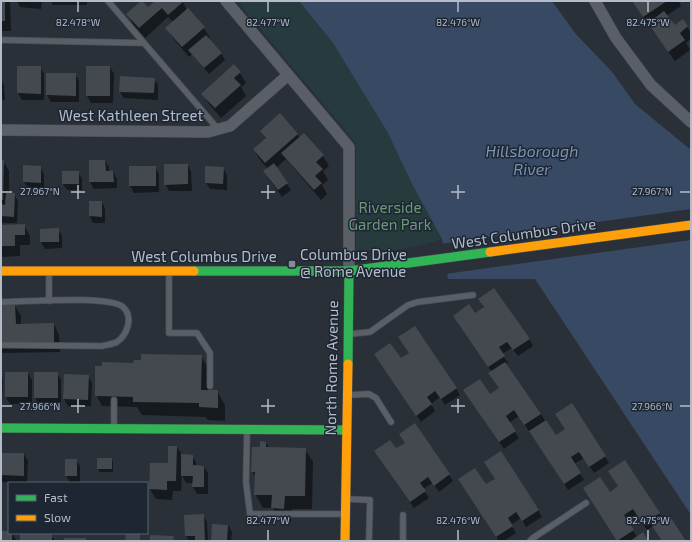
<svg xmlns="http://www.w3.org/2000/svg" width="692" height="542" font-family="'Exo 2',sans-serif">
  <rect width="100%" height="100%" fill="#2a3038"/>
  <path fill="#273a3e" d="M237,1H300L333,43L368,99L388,133L412,184L442,239C410,250 389,252 356,250V143Z"/>
  <polygon fill="#384963" points="299,1 552,1 575,33 613,73 635,104 691,150 691,515 535,279 448,279 442,239 412,184 388,133 333,43"/>
  <polygon fill="#2a3038" points="691,209 691,240 445,274 440,244"/>
  <g fill="#0007">
    <polygon points="1,1 10,1 11,31 1,31"/>
    <polygon points="17,1 42,1 41,9 20,7"/>
    <polygon points="51,1 87,1 87,5 53,5"/>
    <polygon points="142,1 144,1 142,3 148,9 156,2 155,1 182,1 187,10 204,28 210,38 209,39 221,53 225,60 209,74 192,54 189,57 173,38 167,28 173,22 168,17 145,38 133,24 128,14"/>
    <polygon points="632,1 679,1 681,6 666,16 674,27 683,21 691,33 691,39 686,43 690,50 675,61"/>
    <polygon points="18,67 40,67 44,74 44,100 22,100 18,93"/>
    <polygon points="110,67 114,74 113,103 91,103 87,96"/>
    <polygon points="240,73 246,83 241,87 246,96 221,118 209,104 203,94"/>
    <polygon points="47,74 75,74 79,81 79,102 51,102 47,95"/>
    <polygon points="1,79 4,85 5,100 1,100"/>
    <polygon points="154,79 158,85 158,100 124,98 120,92"/>
    <polygon points="261,131 297,134 300,138 323,156 329,166 323,171 328,180 322,185 327,194 321,200 286,159 276,168 291,190 282,197 268,178 265,171 268,169 260,160 254,150 266,139"/>
    <polygon points="1,161 3,161 9,171 9,194 14,194 18,201 17,223 1,223"/>
    <polygon points="90,161 105,161 109,167 109,172 113,172 117,179 117,188 94,189 90,182"/>
    <polygon points="188,165 191,172 192,191 169,191 165,184"/>
    <polygon points="40,167 44,174 44,189 28,188 24,182"/>
    <polygon points="155,167 159,174 159,192 134,193 130,186"/>
    <polygon points="223,168 227,175 227,190 210,189 206,183"/>
    <polygon points="78,172 82,179 82,190 67,190 63,184"/>
    <polygon points="90,202 102,202 105,209 105,223 93,223 90,216"/>
    <polygon points="24,225 30,236 30,245 20,245 20,256 1,257 1,226"/>
    <polygon points="58,229 62,236 62,248 45,249 41,242"/>
    <polygon points="479,299 529,339 533,346 518,356 512,348 502,354 508,363 506,364 556,436 566,430 571,405 609,463 594,473 584,458 574,464 584,480 568,490 530,430 529,431 519,416 509,423 519,438 504,449 469,397 490,395 500,389 492,372 458,323 475,314 484,308"/>
    <polygon points="1,306 15,306 21,316 21,325 54,324 59,335 60,352 1,353"/>
    <polygon points="410,353 456,388 460,395 445,405 440,397 431,404 435,411 421,422 375,354 401,360"/>
    <polygon points="201,356 209,370 208,391 217,391 225,405 225,421 208,420 206,417 142,415 137,407 102,406 96,395 135,364 141,361"/>
    <polygon points="28,373 32,380 32,404 10,404 6,397"/>
    <polygon points="57,373 61,380 61,404 39,404 35,398"/>
    <polygon points="1,376 3,380 2,402 1,402"/>
    <polygon points="88,376 92,383 91,406 68,406 64,399"/>
    <polygon points="415,424 453,481 439,492 433,483 423,489 429,498 414,508 379,458 406,443"/>
    <polygon points="266,443 269,448 305,449 313,462 312,509 292,509 291,522 280,521 273,508 263,508 255,494 256,477 252,471 261,448"/>
    <polygon points="177,447 182,455 192,456 196,462 196,466 204,467 208,473 208,494 197,494 193,487 194,483 186,483 182,475 181,491 173,491 172,500 156,499 150,489 169,464"/>
    <polygon points="1,454 24,454 28,461 27,482 3,482 1,479"/>
    <polygon points="98,459 111,459 113,462 113,472 100,472 98,469"/>
    <polygon points="66,460 76,460 80,466 80,483 70,483 66,476"/>
    <polygon points="496,479 538,510 542,517 526,527 521,518 511,525 516,533 504,541 499,541 463,486 486,486"/>
    <polygon points="619,487 659,514 663,521 685,541 662,541 653,526 647,530 637,515 628,522 637,537 648,541 618,541 588,495 609,493"/>
    <polygon points="203,515 207,522 208,541 189,541 186,536"/>
    <polygon points="228,525 232,532 231,541 212,541"/>
    <polygon points="1,532 9,532 9,533 12,533 17,541 1,541"/>
    <polygon points="21,533 39,533 40,535 51,535 55,541 21,541"/>
  </g>
  <g fill="#444950">
    <rect x="1" y="1" width="4" height="20"/>
    <polygon points="141,1 142,1 148,7 155,1 184,1 168,15 162,8 139,28 126,14"/>
    <polygon points="632,1 667,1 643,17"/>
    <polygon points="188,8 205,27 182,47 165,28"/>
    <polygon points="664,11 675,25 683,19 688,26 680,33 685,40 668,52 648,23"/>
    <polygon points="206,35 222,53 204,68 188,50"/>
    <polygon points="234,64 241,72 234,78 241,85 215,108 201,94"/>
    <polygon points="17,66 41,66 41,94 17,93"/>
    <rect x="86" y="66" width="24" height="30"/>
    <polygon points="46,73 76,73 76,96 46,95"/>
    <polygon points="120,76 155,78 154,93 119,92"/>
    <polygon points="280,113 298,134 265,163 253,149 266,138 260,131"/>
    <polygon points="304,133 324,155 316,162 323,169 315,176 322,183 314,190 281,153"/>
    <polygon points="1,160 4,160 3,200 1,200"/>
    <polygon points="89,160 105,160 106,171 113,171 114,182 89,182"/>
    <polygon points="274,163 288,183 278,190 263,171"/>
    <polygon points="164,164 188,164 188,184 164,185"/>
    <polygon points="23,165 41,166 41,183 23,182"/>
    <rect x="129" y="166" width="27" height="20"/>
    <polygon points="205,166 224,167 223,184 205,183"/>
    <rect x="62" y="171" width="17" height="13"/>
    <polygon points="6,193 15,193 14,217 1,216 1,204 5,205"/>
    <polygon points="89,201 102,201 102,217 89,216"/>
    <polygon points="25,224 25,235 15,235 15,246 1,246 1,225"/>
    <polygon points="59,228 59,242 40,242 40,229"/>
    <polygon points="494,288 530,339 513,350 507,342 499,347 505,356 488,367 453,316 469,304 475,313 484,307 478,299"/>
    <polygon points="1,305 15,305 16,324 54,323 54,342 1,343"/>
    <polygon points="415,326 457,388 441,399 435,391 427,397 432,404 416,416 374,354 390,343 401,358 409,353 398,337"/>
    <polygon points="141,354 202,355 201,390 218,390 218,408 199,407 199,403 133,402 133,397 95,396 95,366 102,366 102,362 133,363 134,360 141,360"/>
    <polygon points="505,362 541,414 524,425 514,410 506,416 516,431 499,442 463,390 480,379 490,394 499,388 488,373"/>
    <rect x="5" y="372" width="23" height="25"/>
    <rect x="34" y="372" width="24" height="26"/>
    <polygon points="64,374 89,375 88,400 63,399"/>
    <polygon points="572,403 606,456 589,467 579,452 571,457 581,473 564,484 529,431 546,420 556,435 565,429 555,414"/>
    <polygon points="415,423 450,474 434,486 428,477 420,483 426,491 410,502 374,451 390,440 396,448 405,443 399,434"/>
    <polygon points="260,441 266,442 266,447 306,448 305,496 285,496 284,509 271,508 272,495 254,495 255,472 251,472 252,447 260,447"/>
    <polygon points="168,446 177,446 176,481 167,481 167,490 149,489 150,463 168,463"/>
    <polygon points="501,451 539,510 522,521 516,512 508,518 513,526 496,537 458,479 475,468 486,484 495,479 484,462"/>
    <polygon points="1,453 24,453 24,476 1,475"/>
    <polygon points="181,454 193,455 193,465 204,466 204,487 192,487 193,476 181,476"/>
    <rect x="97" y="458" width="15" height="11"/>
    <rect x="65" y="459" width="12" height="17"/>
    <polygon points="625,460 660,513 643,524 633,509 624,515 634,530 617,541 583,488 600,477 610,492 618,486 608,471"/>
    <polygon points="204,514 205,541 195,541 195,536 185,536 184,515"/>
    <polygon points="669,515 686,541 662,541 652,526"/>
    <polygon points="212,524 228,525 227,541 211,541"/>
    <polygon points="1,531 9,531 9,533 12,533 12,541 1,541"/>
    <polygon points="643,532 649,541 630,541"/>
    <polygon points="20,533 52,534 52,541 20,541"/>
    <polygon points="126,534 140,534 140,541 125,541"/>
    <polygon points="150,535 174,536 173,541 150,541"/>
    <rect x="64" y="538" width="22" height="3"/>
  </g>
  <g fill="none" stroke-linecap="round" stroke-linejoin="round">
    <g stroke="#484c53" stroke-width="7">
      <g id="lane">
        <polyline points="108,1 144,43"/>
        <polyline points="1,40 144,43 218,129"/>
        <polyline points="169,272 169,333 197,333 210,353 210,386"/>
        <polyline points="49,301 49,271"/>
        <path d="M1,302C24,302 109,295 123,307C134,317 127,335 117,342C113,344 106,345 102,346L1,345"/>
        <polyline points="350,334 370,332 408,305 418,302 473,295"/>
        <polyline points="349,395 369,394 376,398 391,422"/>
        <polyline points="114,400 114,428"/>
        <polyline points="247,431 246,482 250,514 345,514"/>
        <polyline points="347,499 370,500 369,541"/>
        <polyline points="403,515 403,541"/>
        <polyline points="530,541 533,538 586,503"/>
      </g>
    </g>
    <g stroke="#484c53" stroke-width="12">
      <g id="street">
        <polyline points="226,1 349,147 349,271"/>
        <polyline points="595,1 616,38 651,85 691,122"/>
        <polyline points="1,130 208,132 230,126 288,75"/>
      </g>
    </g>
    <g stroke="#484c53" stroke-width="10">
      <g id="fast">
        <polyline points="194,271 349,271 490,252"/>
        <polyline points="348,364 349,271"/>
        <polyline points="1,428 346,430"/>
      </g>
    </g>
    <g stroke="#484c53" stroke-width="10">
      <g id="slow">
        <polyline points="490,252 691,225"/>
        <polyline points="1,271 194,271"/>
        <polyline points="345,541 348,364"/>
      </g>
    </g>
    <use href="#lane" stroke="#5a5e66" stroke-width="5.5"/>
    <use href="#street" stroke="#5a5e66" stroke-width="11"/>
    <use href="#fast" stroke="#30b455" stroke-width="9"/>
    <use href="#slow" stroke="#ff9f0a" stroke-width="9"/>
  </g>
  <path fill="none" stroke="#b4bcc9" stroke-width="1.5" d="M78,2V12M268,2V12M458,2V12M648,2V12M78,185V199M268,185V199M458,185V199M2,192H12M71,192H85M261,192H275M451,192H465M680,192H690M78,399V413M268,399V413M458,399V413M2,406H12M71,406H85M261,406H275M451,406H465M680,406H690M268,530V540M458,530V540M648,530V540"/>
  <rect fill="#848b96" stroke="#1d2633" stroke-width="1.5" x="288" y="260" width="8" height="8" rx="2"/>
  <g text-anchor="middle" stroke-width="3" stroke-linejoin="round" paint-order="stroke">
    <g font-size="15" fill="#b4bcc9" stroke="#1d2633">
      <text x="131" y="121">West Kathleen Street</text>
      <text transform="translate(524 234) rotate(-8)" y="5">West Columbus Drive</text>
      <text x="204" y="262">West Columbus Drive</text>
      <text transform="translate(332 368) rotate(-89)" y="5">North Rome Avenue</text>
    </g>
    <g font-size="15" fill="#6b9a76" stroke="#1d2633">
      <text x="390" y="213">Riverside<tspan x="390" dy="17">Garden Park</tspan></text>
    </g>
    <g font-size="15" fill="#b4bcc9" stroke="#1d2633" text-anchor="start">
      <text x="300" y="260">Columbus Drive<tspan x="300" dy="17">@ Rome Avenue</tspan></text>
    </g>
    <g font-size="16" font-style="italic" fill="#7c92b1" stroke="#1d2633">
      <text x="532" y="157">Hillsborough<tspan x="532" dy="18">River</tspan></text>
    </g>
  </g>
  <g font-size="10" text-anchor="middle" fill="#b4bcc9" stroke="#1d2633" stroke-width="3" stroke-linejoin="round" paint-order="stroke">
    <text x="78" y="26">82.478°W</text>
    <text x="268" y="26">82.477°W</text>
    <text x="458" y="26">82.476°W</text>
    <text x="648" y="26">82.475°W</text>
    <text x="40" y="195">27.967°N</text>
    <text x="652" y="195">27.967°N</text>
    <text x="40" y="410">27.966°N</text>
    <text x="652" y="410">27.966°N</text>
    <text x="268" y="524">82.477°W</text>
    <text x="458" y="524">82.476°W</text>
    <text x="648" y="524">82.475°W</text>
  </g>
  <rect width="692" height="542" fill="none" stroke="#b4bcc9" stroke-width="4"/>
  <rect x="8" y="482" width="140" height="52" fill="#1d2633" stroke="#59626f"/>
  <rect x="16" y="495" width="20" height="6" fill="#30b455" stroke="#59626f"/>
  <text x="44" y="502" font-size="12" fill="#b4bcc9">Fast</text>
  <rect x="16" y="515" width="20" height="6" fill="#ff9f0a" stroke="#59626f"/>
  <text x="44" y="522" font-size="12" fill="#b4bcc9">Slow</text>
</svg>
